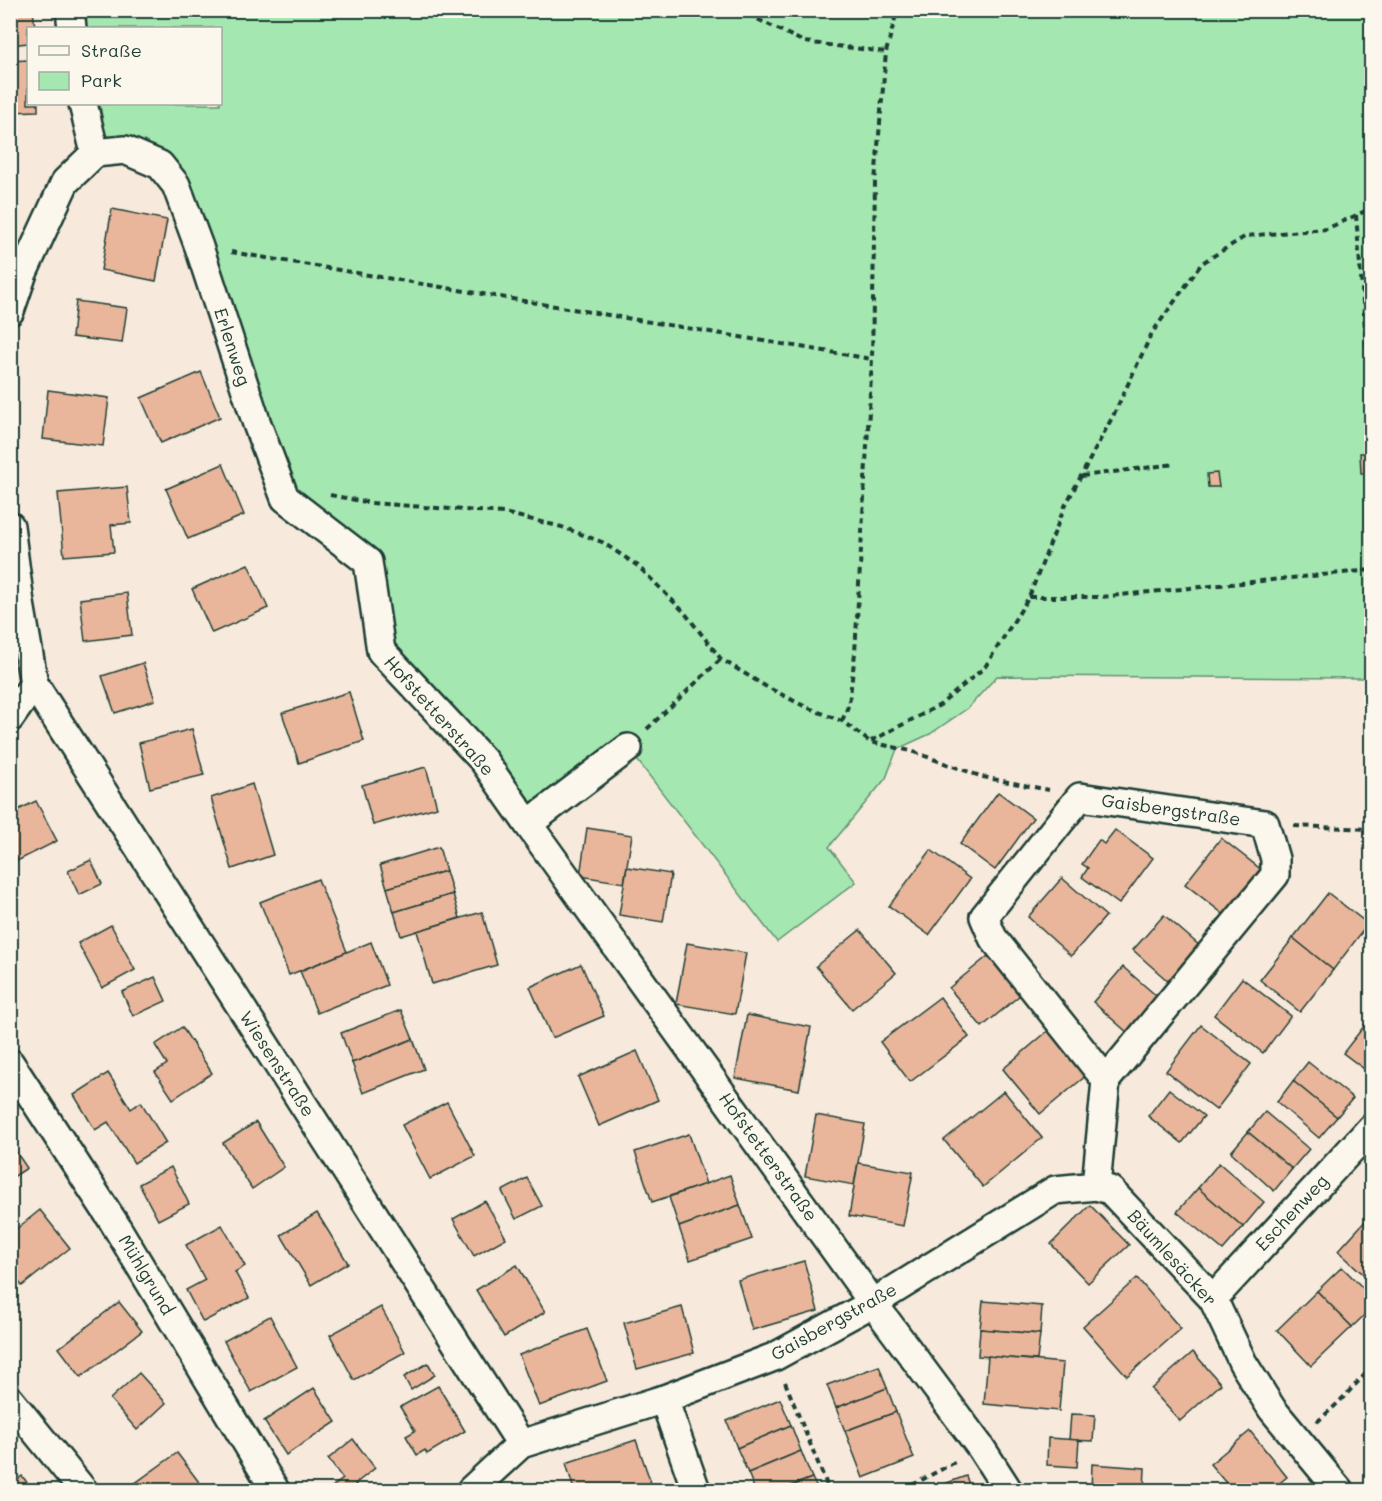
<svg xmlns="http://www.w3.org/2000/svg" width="1382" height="1501" font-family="Mali,sans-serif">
  <rect width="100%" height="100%" fill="#f7eadc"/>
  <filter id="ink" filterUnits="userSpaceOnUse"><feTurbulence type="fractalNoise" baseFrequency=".0167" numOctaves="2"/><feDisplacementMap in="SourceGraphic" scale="12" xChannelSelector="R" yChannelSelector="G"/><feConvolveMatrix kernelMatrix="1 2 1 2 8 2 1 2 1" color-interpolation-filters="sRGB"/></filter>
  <g filter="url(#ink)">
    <polygon fill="#a5e7b1" stroke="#629272" stroke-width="1.5" points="83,11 1371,11 1371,678 997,676 968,708 930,734 897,749 886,778 829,847 856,882 777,942 628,748 528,824 381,651 368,562 279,485 189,192 129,139 105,137 100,104 220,104 220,28 87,28"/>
    <g fill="#e9b69b" stroke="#1f3d34" stroke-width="1.5">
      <polygon points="10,10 33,10 35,28 28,28 28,43 10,45"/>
      <polygon points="28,60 28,104 38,104 38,111 10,112 10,61"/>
      <polygon points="112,209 167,220 156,281 101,270"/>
      <polygon points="76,301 127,308 122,343 72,337"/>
      <polygon points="201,372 220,417 161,443 141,398"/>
      <polygon points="48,390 109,398 103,446 43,439"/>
      <polygon points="1360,453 1372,453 1372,473 1361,473"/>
      <polygon points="223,464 244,515 188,539 166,489"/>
      <polygon points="1217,473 1219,487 1208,487 1207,474"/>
      <polygon points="127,487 131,523 111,525 114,552 64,556 58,493"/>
      <polygon points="248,564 268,608 212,633 192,589"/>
      <polygon points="127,593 132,635 85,641 80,599"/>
      <polygon points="143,663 155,700 115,713 102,676"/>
      <polygon points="349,692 364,741 299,763 282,713"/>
      <polygon points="192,729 204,775 150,788 139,743"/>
      <polygon points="426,767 437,807 373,825 362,785"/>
      <polygon points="252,784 273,855 232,869 211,798"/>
      <polygon points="998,792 1033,818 995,870 960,844"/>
      <polygon points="36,801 57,841 13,863 10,859 10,814"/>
      <polygon points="587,828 632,835 624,883 580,876"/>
      <polygon points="1115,830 1153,858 1119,904 1082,877 1088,868 1082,864 1099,840 1104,844"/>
      <polygon points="1221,838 1263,871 1227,917 1185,884"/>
      <polygon points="439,847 446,871 387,888 380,865"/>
      <polygon points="931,850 970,879 929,935 889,906"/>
      <polygon points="91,860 102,884 79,895 68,871"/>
      <polygon points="627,867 671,874 663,922 619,915"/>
      <polygon points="446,871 453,894 394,912 387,888"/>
      <polygon points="1062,878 1106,916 1071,956 1028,917"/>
      <polygon points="318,879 347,952 289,975 260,902"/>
      <polygon points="1328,893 1368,924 1333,970 1293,938"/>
      <polygon points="453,894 460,918 401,936 394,912"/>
      <polygon points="482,912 497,965 432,984 417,931"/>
      <polygon points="1164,915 1200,946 1169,982 1133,950"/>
      <polygon points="111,925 135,970 102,988 78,943"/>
      <polygon points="860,930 896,973 852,1009 816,966"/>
      <polygon points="1293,938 1333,970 1300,1012 1260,980"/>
      <polygon points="371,942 387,985 317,1013 300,971"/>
      <polygon points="687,943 746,953 735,1014 676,1004"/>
      <polygon points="988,956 1020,995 982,1027 949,988"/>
      <polygon points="581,964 604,1016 552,1038 530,987"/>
      <polygon points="1123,967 1159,998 1129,1034 1093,1002"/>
      <polygon points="155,977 166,1001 133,1016 122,992"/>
      <polygon points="1242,978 1291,1016 1263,1053 1214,1015"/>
      <polygon points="940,997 969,1037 910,1082 880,1042"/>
      <polygon points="401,1010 413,1039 352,1063 341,1033"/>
      <polygon points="747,1015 811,1027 799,1090 735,1078"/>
      <polygon points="1372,1016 1372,1075 1343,1053"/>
      <polygon points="1201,1025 1251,1064 1216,1110 1166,1071"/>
      <polygon points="182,1027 212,1073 173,1099 155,1072 167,1064 155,1045"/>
      <polygon points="1049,1030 1087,1075 1040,1114 1003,1069"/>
      <polygon points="413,1039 424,1069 363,1093 352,1063"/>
      <polygon points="637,1051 658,1100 599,1126 578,1077"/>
      <polygon points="1308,1062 1353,1098 1337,1117 1293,1081"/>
      <polygon points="108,1073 131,1109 141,1102 166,1143 134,1163 108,1122 95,1130 74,1095"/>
      <polygon points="1293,1081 1337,1117 1319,1138 1277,1102"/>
      <polygon points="1169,1089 1204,1116 1182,1143 1148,1116"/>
      <polygon points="1004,1091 1042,1138 983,1187 944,1140"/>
      <polygon points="447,1102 475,1156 430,1179 402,1125"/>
      <polygon points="1265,1112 1309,1149 1292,1169 1248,1132"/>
      <polygon points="816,1115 865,1124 854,1185 805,1176"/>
      <polygon points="256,1122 284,1167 252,1189 223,1143"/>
      <polygon points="1248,1132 1292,1169 1274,1191 1231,1152"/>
      <polygon points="689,1134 706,1184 652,1202 635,1152"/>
      <polygon points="10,1143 27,1168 10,1179"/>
      <polygon points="858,1163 913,1172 903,1226 849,1216"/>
      <polygon points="1219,1163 1264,1202 1243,1227 1198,1188"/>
      <polygon points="171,1167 189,1204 158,1220 139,1184"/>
      <polygon points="730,1175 740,1205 679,1227 669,1197"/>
      <polygon points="527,1178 542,1206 516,1219 502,1191"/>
      <polygon points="1198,1188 1243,1227 1223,1250 1177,1212"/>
      <polygon points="485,1201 506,1238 474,1256 453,1219"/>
      <polygon points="740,1205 752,1239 690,1260 679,1227"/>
      <polygon points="1090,1205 1129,1245 1088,1283 1051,1244"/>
      <polygon points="40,1210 70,1248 22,1286 10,1271 10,1234"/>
      <polygon points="317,1213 348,1263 311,1285 281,1235"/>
      <polygon points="1367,1219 1372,1224 1372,1282 1338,1251"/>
      <polygon points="222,1225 245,1266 235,1272 249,1298 203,1322 186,1290 205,1280 186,1245"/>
      <polygon points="804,1261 818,1311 752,1330 738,1280"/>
      <polygon points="517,1265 545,1312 504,1337 476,1290"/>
      <polygon points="1342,1267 1372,1297 1372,1308 1352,1327 1317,1291"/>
      <polygon points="1137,1278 1181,1329 1127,1376 1083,1326"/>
      <polygon points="1317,1291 1352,1327 1311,1366 1277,1330"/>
      <polygon points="983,1301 1042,1306 1040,1334 980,1329"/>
      <polygon points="119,1302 142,1331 81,1377 59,1348"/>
      <polygon points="381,1307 405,1352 354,1380 330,1335"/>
      <polygon points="682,1307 694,1353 637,1369 624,1323"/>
      <polygon points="270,1316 297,1367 251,1392 224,1341"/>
      <polygon points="587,1329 607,1381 539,1406 519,1355"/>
      <polygon points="980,1329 1040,1334 1037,1360 978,1356"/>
      <polygon points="1193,1352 1221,1384 1180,1421 1151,1389"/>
      <polygon points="988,1356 1063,1363 1059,1411 984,1404"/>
      <polygon points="428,1363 435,1375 411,1390 404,1377"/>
      <polygon points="879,1366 887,1388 836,1408 827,1385"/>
      <polygon points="139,1373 166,1403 137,1430 110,1399"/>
      <polygon points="438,1386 465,1431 427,1454 425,1450 417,1455 406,1436 415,1431 400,1407"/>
      <polygon points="314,1388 336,1422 286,1455 264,1421"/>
      <polygon points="887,1388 896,1412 845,1431 836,1408"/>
      <polygon points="780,1399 791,1425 737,1448 727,1421"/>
      <polygon points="896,1412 914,1458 863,1478 845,1431"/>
      <polygon points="1071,1414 1095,1415 1093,1441 1069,1440"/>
      <polygon points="791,1425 801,1451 748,1473 737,1448"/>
      <polygon points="1250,1431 1287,1477 1271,1490 1232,1490 1210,1464"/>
      <polygon points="1048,1438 1079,1440 1077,1467 1047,1465"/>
      <polygon points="353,1439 375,1468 355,1484 360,1490 328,1490 343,1479 328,1459"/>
      <polygon points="636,1440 651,1483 629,1490 574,1490 566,1463"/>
      <polygon points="801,1451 812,1478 781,1490 755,1490 748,1473"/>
      <polygon points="177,1453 205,1490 139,1490 134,1484"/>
      <polygon points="1092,1464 1145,1468 1144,1490 1091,1490"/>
      <polygon points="22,1476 33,1490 10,1490 10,1485"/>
      <polygon points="966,1476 971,1490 928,1490"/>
      <polygon points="812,1478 818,1490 781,1490"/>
    </g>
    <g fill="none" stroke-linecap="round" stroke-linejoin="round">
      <g stroke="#1f3d34" stroke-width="32">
        <g id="street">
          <polyline points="70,10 72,28"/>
          <polyline points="83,104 95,153"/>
          <polyline points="95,153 125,150 160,165 176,185 199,247 257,424 285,498 368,562 381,651 483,760 528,824"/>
          <polyline points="10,311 23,273 65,182 95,153"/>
          <polyline points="10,526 20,603 34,684 521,1444"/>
          <polyline points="10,718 34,684"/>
          <polyline points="628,748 528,824 873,1303 981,1448 1008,1490"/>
          <polyline points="10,1063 113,1221 275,1490"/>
          <polyline points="1096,1186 1110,1190 1213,1299 1243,1363 1272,1409 1339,1490"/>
          <polyline points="1213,1299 1372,1127"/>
          <polyline points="664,1399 696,1490"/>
          <polyline points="10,1400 83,1490"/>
          <polyline points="471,1490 521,1444 664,1399 774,1357 873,1303 1055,1190 1096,1186 1106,1080 1275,875 1275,859 1265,824 1080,797 984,917 993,938 1106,1080"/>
        </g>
      </g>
      <g stroke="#1f3d34" stroke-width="4" stroke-dasharray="6 4.5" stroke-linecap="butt">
        <polyline points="739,10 804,42 886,52"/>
        <polyline points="1356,215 1369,377 1372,381"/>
        <polyline points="231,252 872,359"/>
        <polyline points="1082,476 1175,464"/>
        <polyline points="330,495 371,503 504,513 562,527 602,542 638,566 684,612 721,659 765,686 806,707 842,721 870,742 911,751 983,777 1049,790"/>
        <polyline points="1029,597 1100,597 1372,570"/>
        <polyline points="842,721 849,704 855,653 872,359 875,182 886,52 896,15"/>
        <polyline points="647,729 721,659"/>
        <polyline points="871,741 940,705 985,667 1029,597 1065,506 1114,414 1152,333 1202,263 1246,236 1326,229 1372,208"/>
        <polyline points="1294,826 1372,829"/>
        <polyline points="785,1382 829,1490"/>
        <polyline points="1317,1422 1338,1403 1372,1367"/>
        <polyline points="903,1490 957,1461"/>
      </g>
      <use href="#street" stroke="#fbf7ec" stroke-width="27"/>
    </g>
  </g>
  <g text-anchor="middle" stroke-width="6" stroke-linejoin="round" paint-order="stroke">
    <g font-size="18" fill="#1f3d34" stroke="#fbf7ec">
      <text transform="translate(232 347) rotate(72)" y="6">Erlenweg</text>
      <text transform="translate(439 716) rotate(48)" y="6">Hofstetterstraße</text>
      <text transform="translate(1171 810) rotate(8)" y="6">Gaisbergstraße</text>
      <text transform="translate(277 1064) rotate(57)" y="6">Wiesenstraße</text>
      <text transform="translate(768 1157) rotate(54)" y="6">Hofstetterstraße</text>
      <text transform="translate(1292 1213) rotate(-47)" y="6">Eschenweg</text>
      <text transform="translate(1172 1258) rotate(48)" y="6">Bäumlesäcker</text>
      <text transform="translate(146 1275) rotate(59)" y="6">Mühlgrund</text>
      <text transform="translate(834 1322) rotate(-29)" y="6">Gaisbergstraße</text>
    </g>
  </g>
  <rect width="1382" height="1501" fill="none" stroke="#fbf7ec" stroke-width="36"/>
  <rect x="18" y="18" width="1346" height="1465" fill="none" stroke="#1f3d34" stroke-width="2" filter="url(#ink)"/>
  <rect x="27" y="27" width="195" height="78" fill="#fbf7ec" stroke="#a3ada2" stroke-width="1.5"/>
  <rect x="39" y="46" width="30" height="9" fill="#fbf7ec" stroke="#a3ada2" stroke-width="1.5"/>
  <text x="81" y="57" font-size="18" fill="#1f3d34">Straße</text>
  <rect x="39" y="72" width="30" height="18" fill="#a5e7b1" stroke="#a3ada2" stroke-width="1.5"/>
  <text x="81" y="87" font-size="18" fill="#1f3d34">Park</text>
</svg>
